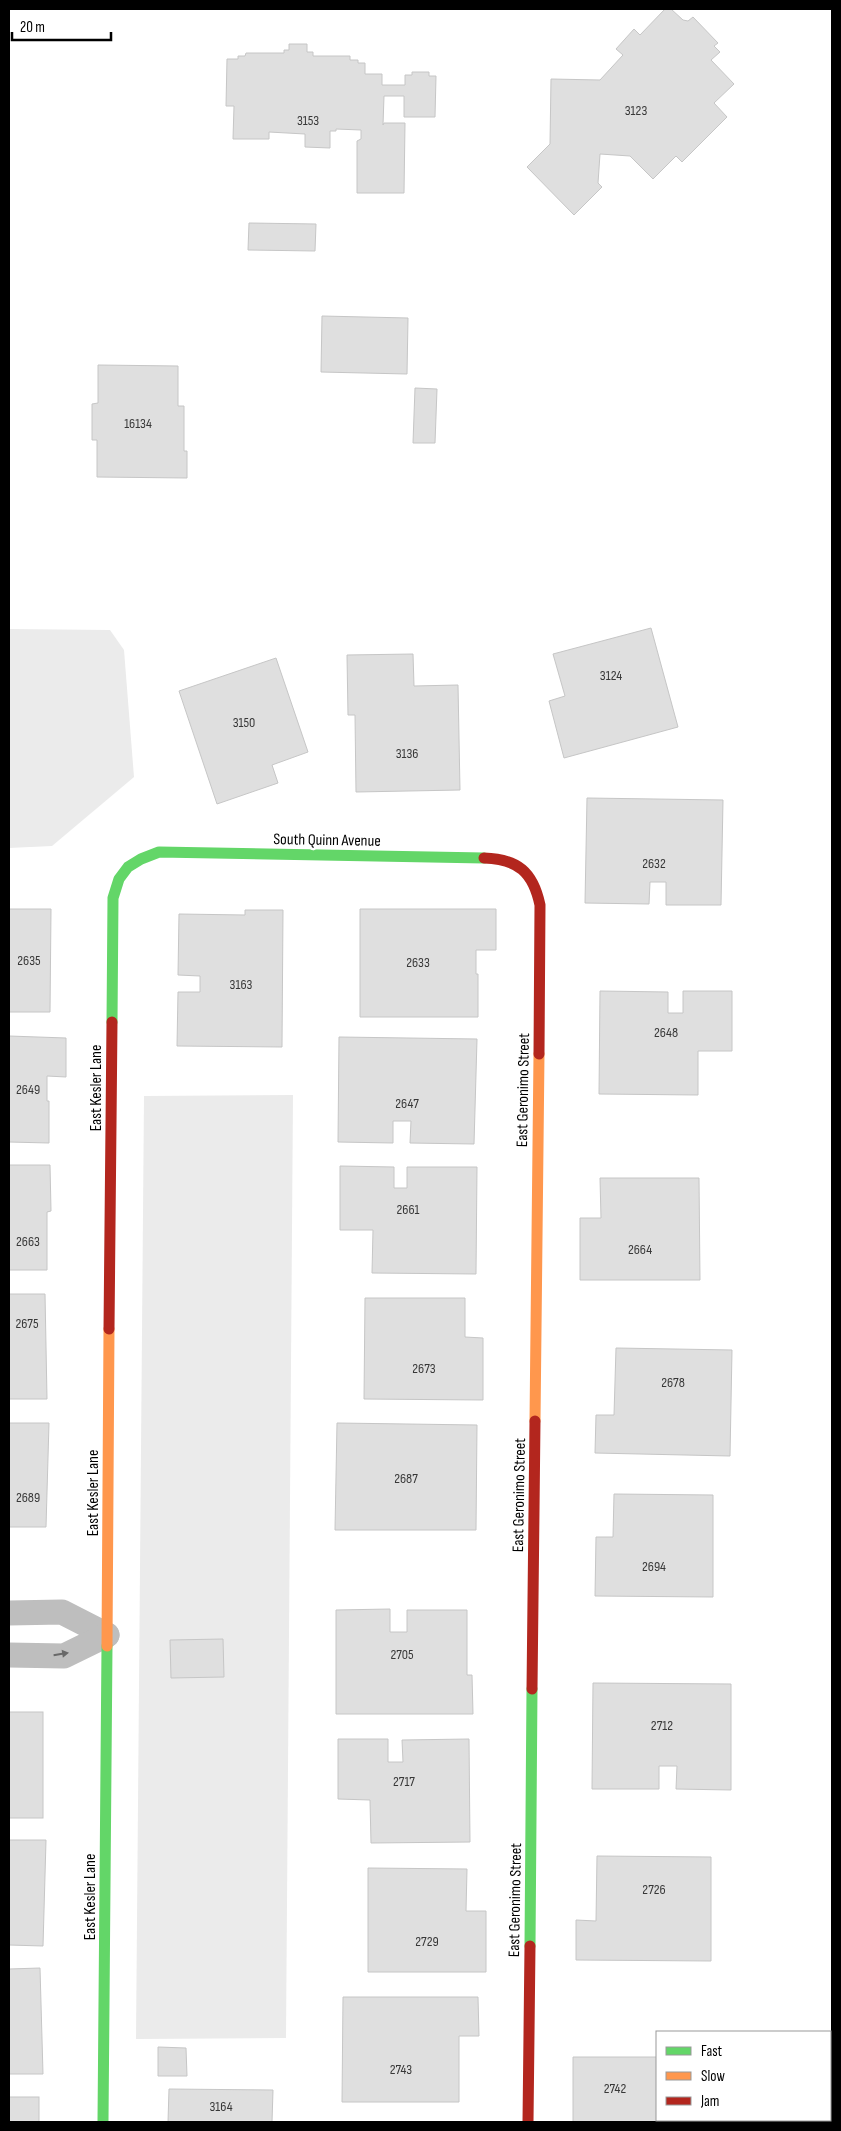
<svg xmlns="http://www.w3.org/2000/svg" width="841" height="2131" font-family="'Sofia Sans Condensed',sans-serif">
  <rect width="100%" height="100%" fill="#fff"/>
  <g fill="#ebebeb">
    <polygon points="9,629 110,630 124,650 134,777 52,846 9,848"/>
    <polygon points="293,1095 286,2038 136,2039 144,1096"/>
  </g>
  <g fill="#dfdfdf" stroke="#c6c6c6">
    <polygon points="665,9 671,9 683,20 688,21 693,17 718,43 714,46 720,52 711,60 734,84 714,103 727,117 682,162 676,156 653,179 630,156 600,154 598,183 602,187 574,215 527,167 550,144 551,79 600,80 623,55 616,49 634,29 640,35"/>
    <polygon points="289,44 307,44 307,52 313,52 313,56 350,56 350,60 358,60 358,63 365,63 365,74 382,74 382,85 405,85 405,75 412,75 412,72 429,72 429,76 436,76 435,117 404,117 404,96 384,96 383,125 384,123 405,123 404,193 357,193 357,141 361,139 361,130 336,129 336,131 330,131 330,148 305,147 305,134 269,132 269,139 233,139 234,106 226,106 227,59 238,59 238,56 245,56 246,53 284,53 284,50 289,50"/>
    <polygon points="249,223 316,224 315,251 248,250"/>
    <polygon points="322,316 408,318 407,374 321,372"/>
    <polygon points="98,365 178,366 178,406 184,406 184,451 187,451 187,478 97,477 97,440 92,440 92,404 98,403"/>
    <polygon points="415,388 437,389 435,443 413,443"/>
    <polygon points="651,628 678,727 564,758 549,701 565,696 553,654"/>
    <polygon points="413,654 414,686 458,685 460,790 356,792 355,715 348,715 347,655"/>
    <polygon points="276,658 308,752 272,765 278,783 217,804 179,691"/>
    <polygon points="587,798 723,800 721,905 666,905 666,882 650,882 649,904 585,903"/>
    <polygon points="9,909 51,909 50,1012 9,1012"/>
    <polygon points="360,909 496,909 496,950 476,950 476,974 478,974 478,1017 360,1017"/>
    <polygon points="245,910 283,910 282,1047 177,1046 178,992 200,992 200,976 178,975 179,914 245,915"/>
    <polygon points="600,991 668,992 668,1013 683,1013 683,991 732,991 732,1051 698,1051 698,1095 599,1094"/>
    <polygon points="9,1036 66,1038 66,1077 47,1076 47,1101 49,1101 49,1143 9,1142"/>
    <polygon points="339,1037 477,1039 474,1144 410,1143 411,1121 393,1121 393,1143 338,1142"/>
    <polygon points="9,1165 50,1165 51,1211 47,1212 47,1270 9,1270"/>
    <polygon points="340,1166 394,1167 394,1188 407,1188 407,1167 477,1167 476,1274 372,1273 373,1230 340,1230"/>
    <polygon points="600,1178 699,1178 700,1280 580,1280 580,1218 601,1218"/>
    <polygon points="9,1294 45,1294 47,1399 9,1399"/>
    <polygon points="365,1298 465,1298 465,1337 483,1338 483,1400 364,1399"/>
    <polygon points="616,1348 732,1350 730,1456 595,1453 596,1415 614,1415"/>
    <polygon points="9,1423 49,1423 46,1527 9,1527"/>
    <polygon points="337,1423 477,1425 476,1530 335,1530"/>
    <polygon points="614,1494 713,1495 713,1597 595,1596 596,1537 613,1537"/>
    <polygon points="390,1609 390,1632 407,1632 407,1610 467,1610 467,1675 472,1675 473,1714 336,1714 336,1610"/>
    <polygon points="223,1639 224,1677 171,1678 170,1640"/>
    <polygon points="593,1683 731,1684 731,1790 676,1789 677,1766 659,1766 659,1789 592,1789"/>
    <rect x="9" y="1712" width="34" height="106"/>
    <polygon points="338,1739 388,1739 388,1762 403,1762 402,1740 469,1739 470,1842 371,1843 370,1800 338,1799"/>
    <polygon points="9,1840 46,1840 43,1946 9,1945"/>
    <polygon points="597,1856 711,1857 711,1961 576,1960 576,1920 596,1921"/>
    <polygon points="368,1868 467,1869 466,1911 486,1911 486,1972 368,1972"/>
    <polygon points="40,1968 43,2074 9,2074 9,1969"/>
    <polygon points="343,1997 478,1997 479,2036 459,2036 459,2102 342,2102"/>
    <polygon points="158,2047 186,2048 187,2076 158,2076"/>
    <polygon points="573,2057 657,2057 657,2120 694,2120 694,2122 573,2122"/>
    <polygon points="169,2089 273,2090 272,2122 168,2122"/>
    <rect x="9" y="2097" width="30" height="25"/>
  </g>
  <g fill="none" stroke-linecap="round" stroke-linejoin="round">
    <g stroke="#bebebe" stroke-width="25">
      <polyline points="9,1613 62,1612 107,1635"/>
      <polyline points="9,1655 64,1656 107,1635"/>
    </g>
    <g stroke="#63d668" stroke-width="11">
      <polyline points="112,1022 113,898 119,879 128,867 141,859 159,852 484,858"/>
      <polyline points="530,1946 532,1689"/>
      <polyline points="103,2122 107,1646"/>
    </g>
    <g stroke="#ff974d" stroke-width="11">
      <polyline points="535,1421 539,1054"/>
      <polyline points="107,1646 109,1329"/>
    </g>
    <g stroke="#b3261e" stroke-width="11">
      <path d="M484,858C518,859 533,872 540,905L539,1054"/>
      <polyline points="109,1329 112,1022"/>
      <polyline points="532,1689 535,1421"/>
      <polyline points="528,2122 530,1946"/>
    </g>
  </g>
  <defs><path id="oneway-solid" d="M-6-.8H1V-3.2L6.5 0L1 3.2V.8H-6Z" transform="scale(1.25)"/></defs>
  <use fill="#686868" href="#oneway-solid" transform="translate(61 1654) rotate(-9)"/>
  <g text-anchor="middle" stroke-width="5" stroke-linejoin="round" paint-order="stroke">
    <g font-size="14" fill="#383838">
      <text x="636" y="115">3123</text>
      <text x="308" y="125">3153</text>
      <text x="138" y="428">16134</text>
      <text x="611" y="680">3124</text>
      <text x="244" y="727">3150</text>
      <text x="407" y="758">3136</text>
      <text x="654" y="868">2632</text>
      <text x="29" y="965">2635</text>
      <text x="418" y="967">2633</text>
      <text x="241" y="989">3163</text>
      <text x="666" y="1037">2648</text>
      <text x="28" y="1094">2649</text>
      <text x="407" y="1108">2647</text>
      <text x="408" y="1214">2661</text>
      <text x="28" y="1246">2663</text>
      <text x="640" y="1254">2664</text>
      <text x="27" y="1328">2675</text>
      <text x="424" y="1373">2673</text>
      <text x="673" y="1387">2678</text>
      <text x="406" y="1483">2687</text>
      <text x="28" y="1502">2689</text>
      <text x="654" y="1571">2694</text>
      <text x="402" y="1659">2705</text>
      <text x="662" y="1730">2712</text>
      <text x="404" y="1786">2717</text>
      <text x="654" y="1894">2726</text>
      <text x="427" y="1946">2729</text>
      <text x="401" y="2074">2743</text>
      <text x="615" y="2093">2742</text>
      <text x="221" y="2111">3164</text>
    </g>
    <g font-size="16" fill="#000" stroke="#fff">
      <text transform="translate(327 839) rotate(1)" y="6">South Quinn Avenue</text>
      <text transform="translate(95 1088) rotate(-90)" y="6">East Kesler Lane</text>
      <text transform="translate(522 1090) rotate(-89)" y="6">East Geronimo Street</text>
      <text transform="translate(92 1493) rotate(-90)" y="6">East Kesler Lane</text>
      <text transform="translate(518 1495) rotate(-89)" y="6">East Geronimo Street</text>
      <text transform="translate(89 1897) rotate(-90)" y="6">East Kesler Lane</text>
      <text transform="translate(514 1900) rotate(-89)" y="6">East Geronimo Street</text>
    </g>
  </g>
  <rect width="841" height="2131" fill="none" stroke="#000000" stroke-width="20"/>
  <rect x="656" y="2031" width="175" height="90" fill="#ffffff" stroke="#999999"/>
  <rect x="666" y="2047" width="25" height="8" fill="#63d668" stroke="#999999"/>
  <text x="701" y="2056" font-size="15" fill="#000000">Fast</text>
  <rect x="666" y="2072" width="25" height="8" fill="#ff974d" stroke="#999999"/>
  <text x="701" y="2081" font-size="15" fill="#000000">Slow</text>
  <rect x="666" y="2097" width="25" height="8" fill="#b3261e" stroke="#999999"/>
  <text x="701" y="2106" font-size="15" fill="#000000">Jam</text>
  <path d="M12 32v8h99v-8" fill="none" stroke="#000000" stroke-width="2.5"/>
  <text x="20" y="32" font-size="15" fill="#000000" stroke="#ffffff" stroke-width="4" paint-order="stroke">20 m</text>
</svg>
